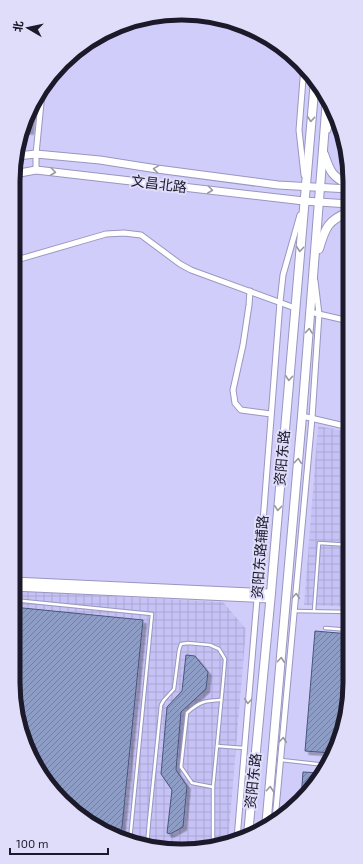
<svg xmlns="http://www.w3.org/2000/svg" width="363" height="864" font-family="'Exo 2','Noto Sans SC',sans-serif">
  <defs>
    <pattern id="industrial-grid" width="8" height="8" patternUnits="userSpaceOnUse"><rect width="8" height="8" fill="#c6c2f6"/><path d="M0 4h8M4 0v8" fill="none" stroke="#aaa6d3"/></pattern>
    <pattern id="building-hatch" width="6" height="6" patternUnits="userSpaceOnUse"><rect width="6" height="6" fill="#8d9dc5"/><path d="M-1 1l2-2M0 6l6-6M5 7l2-2" fill="none" stroke="#727fa0"/></pattern>
    <filter id="shadow"><feDropShadow dx="3.5" dy="3.5" stdDeviation="0" flood-color="#0004"/></filter>
  </defs>
  <rect width="100%" height="100%" fill="#d1cdfb"/>
  <g fill="url(#industrial-grid)">
    <polygon points="318,426 349,432 350,607 304,605"/>
    <polygon points="13,591 223,602 246,629 228,843 215,848 159,850 97,829 55,793 22,737 13,682"/>
  </g>
  <g fill="url(#building-hatch)" stroke="#48557a" filter="url(#shadow)">
    <polygon points="32,110 30,131 21,130 22,128"/>
    <polygon points="13,607 143,620 121,837 97,829 55,793 22,737 13,682"/>
    <polygon points="315,631 350,634 350,682 341,736 332,753 305,751"/>
    <polygon points="186,655 195,656 208,672 206,689 181,712 176,770 187,786 183,827 170,834 167,833 172,790 161,774 167,707 182,691"/>
    <polygon points="303,772 321,773 315,785 301,798"/>
  </g>
  <g fill="none" stroke-linecap="round" stroke-linejoin="round">
    <g stroke="#9996c1" stroke-width="4.5">
      <g id="service">
        <polyline points="13,600 152,614 130,840"/>
        <polyline points="295,611 350,612"/>
        <polyline points="314,611 319,543 350,545"/>
        <polyline points="325,628 350,630"/>
        <polyline points="217,746 244,748"/>
        <polyline points="281,760 326,765"/>
        <path d="M213,787L192,783L181,767L187,713C200,701 205,701 221,700"/>
        <polyline points="147,846 149,822 161,705 164,700 174,689 179,650 181,644 188,643 210,645 219,649 225,659 223,683 213,787 213,848"/>
      </g>
    </g>
    <g stroke="#9996c1" stroke-width="7">
      <g id="minor">
        <polyline points="304,66 299,130 304,175"/>
        <polyline points="328,130 333,107"/>
        <polyline points="36,170 36,154 42,93"/>
        <polyline points="13,261 106,234 124,233 141,235 180,264 191,270 295,308"/>
        <polyline points="250,291 249,305 243,345 233,390 235,403 241,410 271,414"/>
        <polyline points="310,312 349,321"/>
        <polyline points="302,416 349,427"/>
        <polyline points="275,820 312,418 319,314 315,281"/>
        <polyline points="237,839 257,599 280,302 283,275 300,215"/>
      </g>
    </g>
    <g stroke="#9996c1" stroke-width="9">
      <g id="tertiary">
        <polyline points="13,581 271,593"/>
        <polyline points="13,587 270,599"/>
      </g>
    </g>
    <g stroke="#9996c1" stroke-width="9">
      <g id="secondary">
        <polyline points="17,156 36,154 100,160 157,169 278,185 349,189"/>
        <polyline points="14,174 36,170 304,201 349,204"/>
      </g>
    </g>
    <g stroke="#9996c1" stroke-width="10">
      <g id="primary">
        <path d="M324,154C330,171 331,176 349,185"/>
        <path d="M319,249C325,228 328,220 349,212"/>
        <polyline points="266,828 302,416 327,99"/>
        <polyline points="248,835 271,593 315,80"/>
      </g>
    </g>
    <use href="#service" stroke="#fff" stroke-width="2.5"/>
    <use href="#minor" stroke="#fff" stroke-width="5"/>
    <use href="#tertiary" stroke="#fff" stroke-width="7"/>
    <use href="#secondary" stroke="#fff" stroke-width="7"/>
    <use href="#primary" stroke="#fff" stroke-width="8"/>
  </g>
  <defs><path id="oneway-chevron" d="M-2-3.5L2.5 0L-2 3.5" fill="none" stroke-width="1.6" stroke-linecap="round" stroke-linejoin="round"/></defs>
  <g stroke="#98989f">
    <use href="#oneway-chevron" transform="translate(311 119) rotate(95)"/>
    <use href="#oneway-chevron" transform="translate(156 169) rotate(-171)"/>
    <use href="#oneway-chevron" transform="translate(53 172) rotate(7)"/>
    <use href="#oneway-chevron" transform="translate(210 190) rotate(7)"/>
    <use href="#oneway-chevron" transform="translate(300 249) rotate(95)"/>
    <use href="#oneway-chevron" transform="translate(309 331) rotate(-85)"/>
    <use href="#oneway-chevron" transform="translate(289 378) rotate(95)"/>
    <use href="#oneway-chevron" transform="translate(298 461) rotate(-85)"/>
    <use href="#oneway-chevron" transform="translate(278 508) rotate(95)"/>
    <use href="#oneway-chevron" transform="translate(296 596) rotate(-85)"/>
    <use href="#oneway-chevron" transform="translate(281 660) rotate(-85)"/>
    <use href="#oneway-chevron" transform="translate(248 701) rotate(95)"/>
    <use href="#oneway-chevron" transform="translate(283 740) rotate(-85)"/>
    <use href="#oneway-chevron" transform="translate(270 789) rotate(-85)"/>
  </g>
  <g text-anchor="middle" stroke-width="4" stroke-linejoin="round" paint-order="stroke">
    <g font-size="14" fill="#1b192a" stroke="#dfddf9">
      <text transform="translate(159 184) rotate(7)" y="5">文昌北路</text>
      <text transform="translate(282 458) rotate(-85)" y="5">资阳东路</text>
      <text transform="translate(260 557) rotate(-86)" y="5">资阳东路辅路</text>
      <text transform="translate(253 781) rotate(-84)" y="5">资阳东路</text>
    </g>
  </g>
  <path d="M0 0H363V864H0ZM181 20H182A161 161 0 0 1 343 181V683A161 161 0 0 1 182 844H181A161 161 0 0 1 20 683V181A161 161 0 0 1 181 20Z" fill="#dfddf9" fill-rule="evenodd"/>
  <path fill="none" stroke="#1b192a" stroke-width="5" d="M181 20H182A161 161 0 0 1 343 181V683A161 161 0 0 1 182 844H181A161 161 0 0 1 20 683V181A161 161 0 0 1 181 20Z"/>
  <g transform="translate(28 28) rotate(279)" stroke="#dfddf9" stroke-width="3" paint-order="stroke">
  <path d="M0-3L7 15L0 10L-7 15Z" fill="#1b192a"/>
  <text y="-6" font-size="11" font-weight="bold" text-anchor="middle" fill="#1b192a">北</text>
  </g>
  <path d="M10 848v6h98v-6" fill="none" stroke="#1b192a" stroke-width="2"/>
  <text x="16" y="848" font-size="12" fill="#1b192a" stroke="#dfddf9" stroke-width="3" paint-order="stroke">100 m</text>
</svg>
